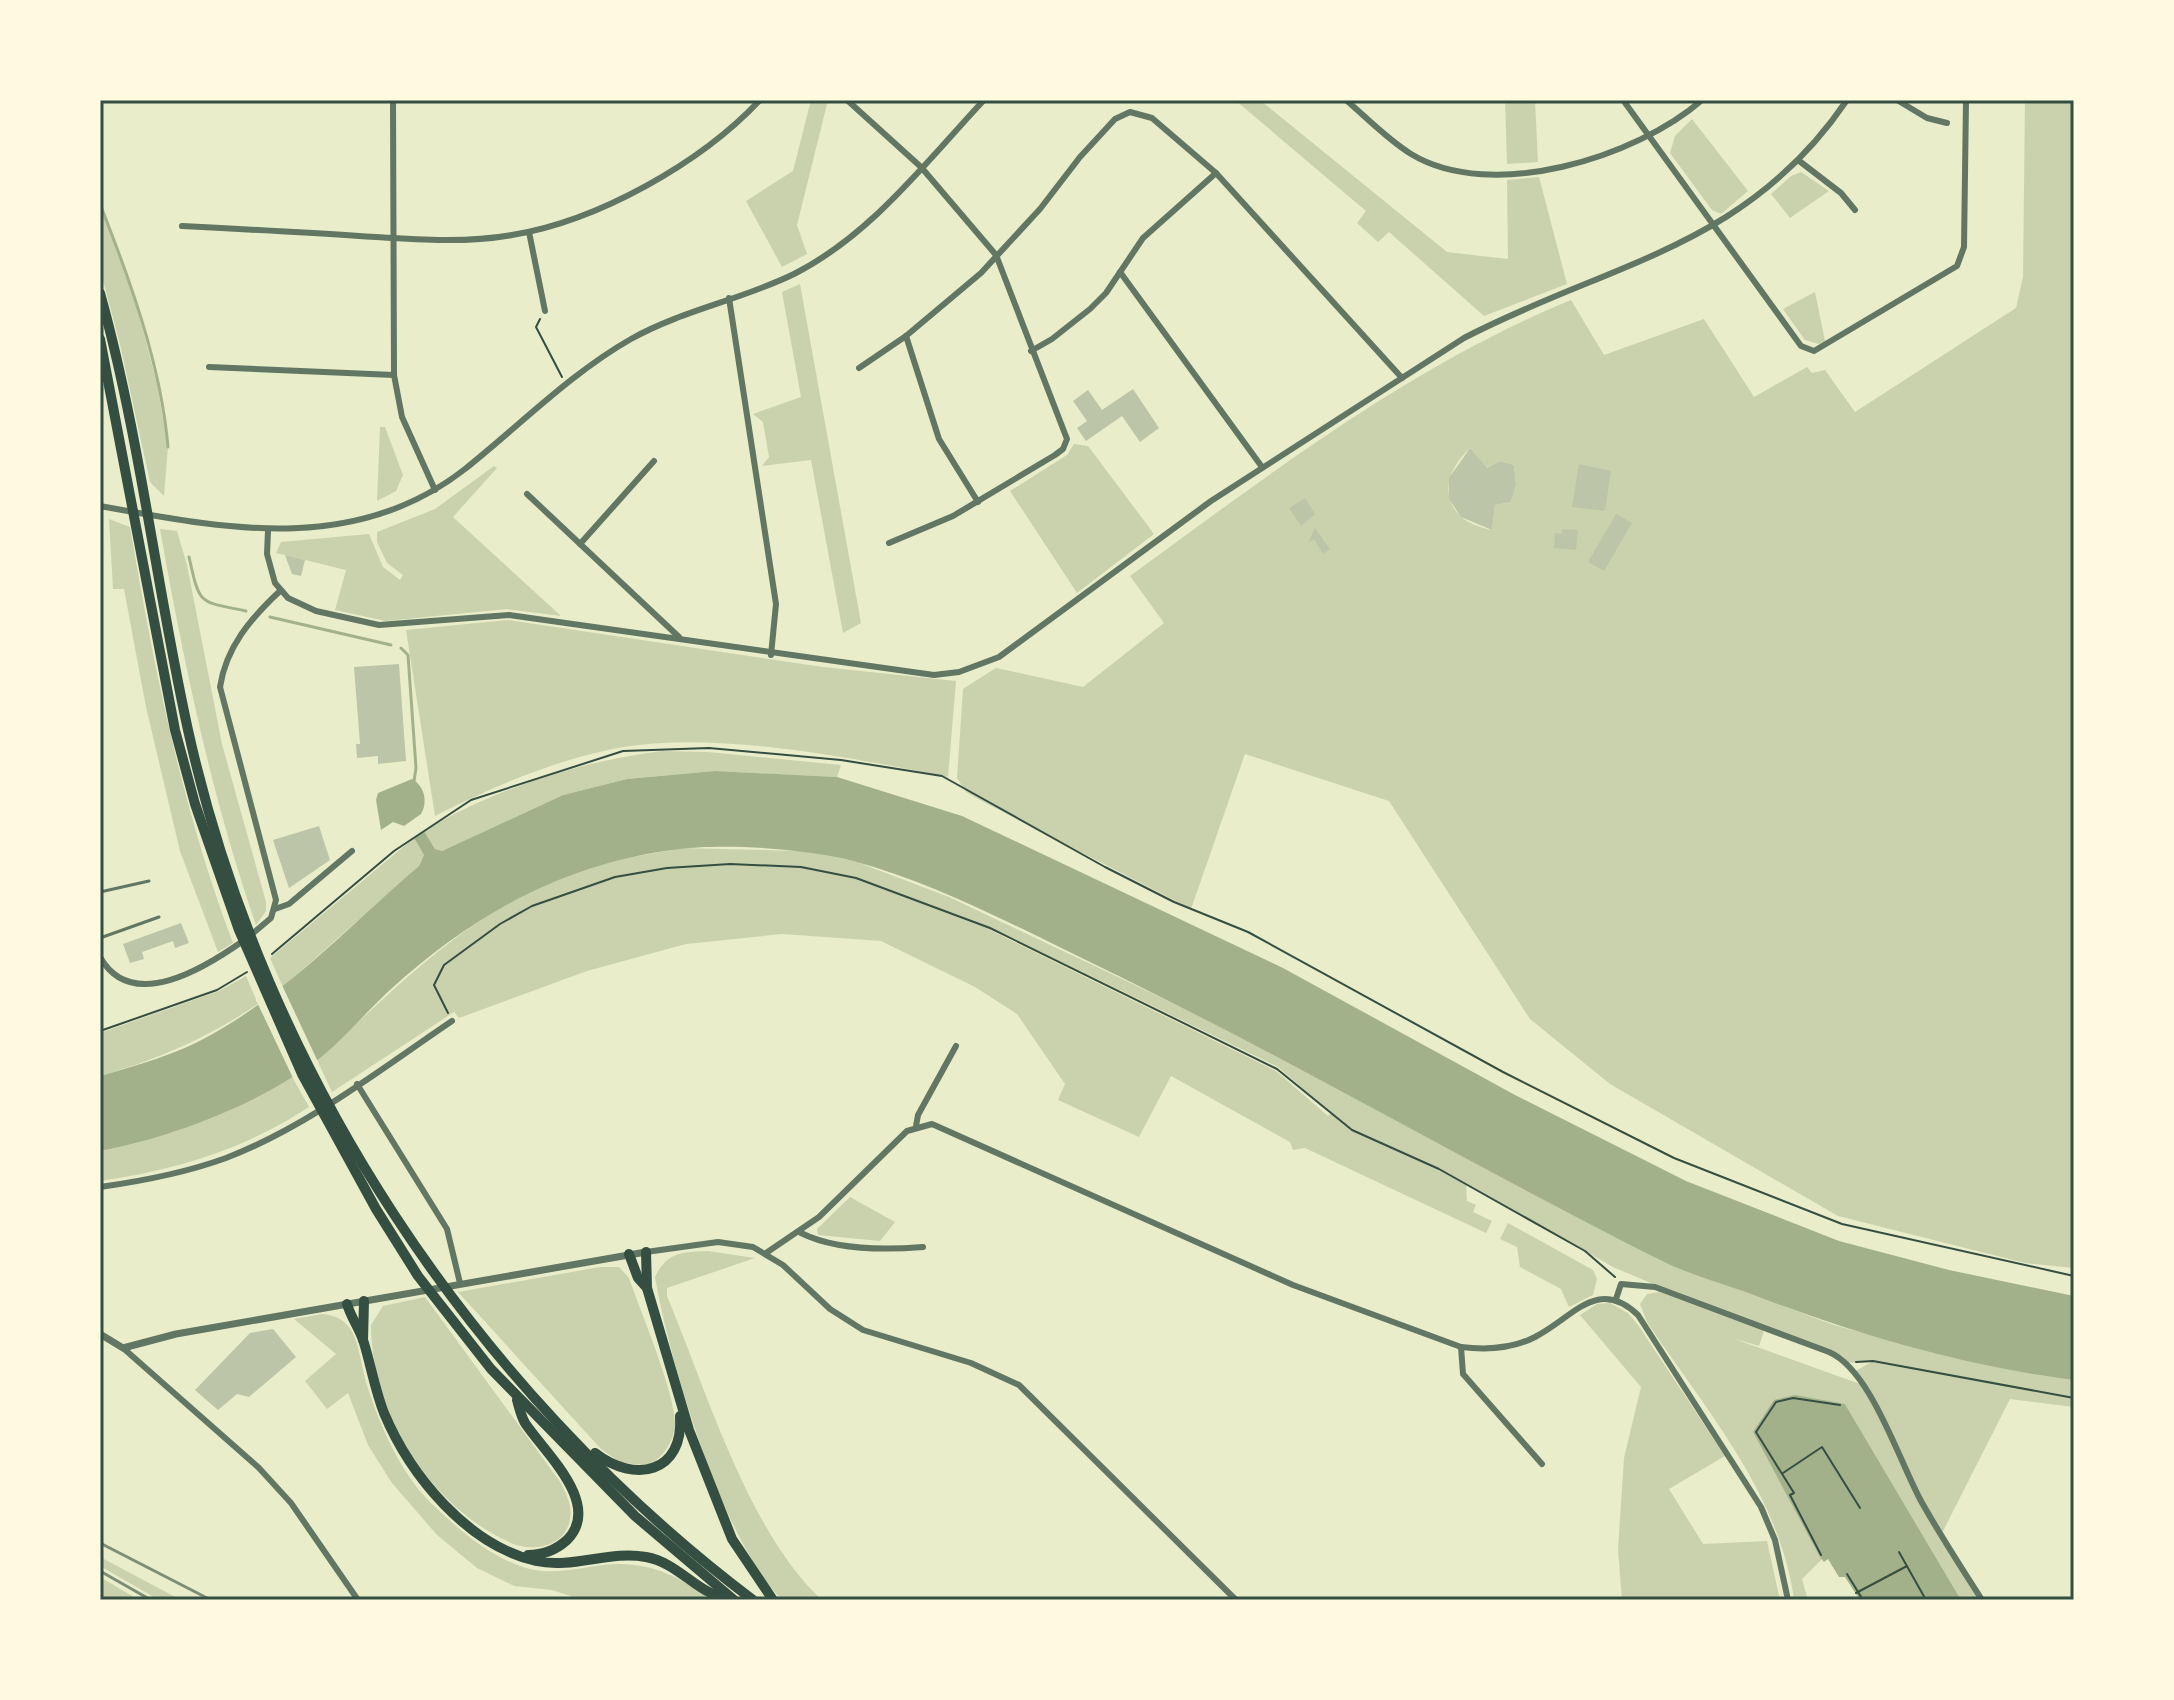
<svg xmlns="http://www.w3.org/2000/svg" width="2174" height="1700" font-family="Merriweather,serif">
  <rect width="100%" height="100%" fill="#e9edc9"/>
  <g fill="#cad2ad" fill-rule="evenodd">
    <polygon points="811,100 828,100 797,225 807,254 782,267 746,201 793,171"/>
    <polygon points="1235,100 1260,100 1447,252 1508,259 1507,180 1539,177 1567,284 1484,316 1389,232 1378,242 1357,223 1366,211"/>
    <polygon points="1505,100 1535,100 1538,162 1507,164"/>
    <path d="M2025,100H2074V1268L2025,1263L1838,1216L1610,1084L1530,1019L1389,801L1245,754L1191,909L980,800L966,792L957,778L963,689L996,668L1083,687L1164,623L1130,576C1270,474 1410,366 1571,300L1604,355L1704,319L1754,397L1807,367L1812,373L1825,370L1855,412L2016,308L2023,277ZM1470,448L1487,468L1500,461L1514,465L1516,485L1511,502L1495,505L1492,530C1443,521 1435,481 1470,448Z"/>
    <polygon points="1692,119 1748,191 1721,214 1712,210 1670,153 1675,136"/>
    <polygon points="1801,172 1829,191 1790,218 1771,194 1791,176"/>
    <polygon points="100,204 137,308 157,384 168,447 164,496 150,482 120,344 100,269"/>
    <polygon points="800,284 861,623 843,633 811,460 762,466 769,457 763,422 753,414 801,397 782,292"/>
    <polygon points="1815,292 1825,341 1819,344 1805,340 1783,309"/>
    <polygon points="380,427 385,427 403,475 396,491 377,501"/>
    <polygon points="1074,444 1088,446 1154,534 1077,593 1010,491 1067,455"/>
    <polygon points="494,466 497,468 453,517 561,616 507,609 386,621 335,610 346,570 276,553 281,542 369,534 383,567 400,580 403,575 387,563 377,542 377,532 435,509"/>
    <path d="M109,519L130,527C154,669 182,808 233,943L218,952L180,851L146,707L124,589H113Z"/>
    <path d="M160,529L177,531L187,565L222,744L266,902V911L256,925C211,795 184,664 160,529Z"/>
    <path d="M508,620L823,667L956,681L948,777C853,758 718,731 623,747C560,758 491,787 435,816L406,630Z"/>
    <path d="M662,751L708,752L841,765L837,777L715,771L627,779L563,795L442,851L435,849L424,831C494,789 581,761 662,751Z"/>
    <polygon points="414,838 424,855 419,866 283,987 270,958"/>
    <path d="M682,848L807,851L857,862L949,897L1190,1011L1662,1261L1834,1325L1946,1356L2074,1380V1407L2010,1399L1941,1535L1982,1600H1961L1845,1404L1753,1432L1822,1559L1802,1579L1808,1600H1794C1780,1494 1705,1409 1647,1322L1640,1304L1647,1294L1659,1292L1764,1331L1759,1346L1732,1338L1860,1384L1854,1372L1871,1362L1847,1363L1838,1356L1750,1325L1613,1267L1466,1183L1467,1201L1476,1205L1473,1212L1492,1221L1486,1233L1305,1148L1293,1150L1290,1142L1171,1076L1139,1137L1058,1100L1065,1084L1017,1014L975,987L881,941L782,934L686,944L587,971L459,1018L454,1012L332,1092L317,1060C393,991 462,918 558,878C597,861 641,856 682,848ZM990,927L1278,1067L1331,1113L1328,1116L1276,1071L990,930Z"/>
    <path d="M246,976L258,1004C207,1038 159,1059 100,1076V1033L219,991Z"/>
    <path d="M291,1075L309,1107C245,1149 176,1170 100,1181V1151C166,1139 235,1112 291,1075Z"/>
    <polygon points="850,1197 895,1222 880,1241 818,1235 817,1229"/>
    <polygon points="1508,1223 1593,1270 1597,1279 1593,1295 1569,1307 1561,1289 1520,1267 1517,1247 1500,1239"/>
    <path d="M708,1251L755,1258L667,1288V1296C706,1389 748,1532 822,1600H782C723,1542 669,1359 655,1277C667,1252 682,1252 708,1251Z"/>
    <path d="M600,1267H619L629,1278C640,1310 676,1395 675,1424C674,1442 664,1455 650,1465L621,1463L601,1449L458,1292Z"/>
    <path d="M425,1297L561,1483C566,1494 573,1506 570,1519C566,1546 534,1553 511,1543C431,1508 371,1412 371,1325L383,1306Z"/>
    <polygon points="1610,1303 1628,1313 1638,1325 1725,1456 1669,1489 1703,1544 1767,1541 1780,1600 1622,1600 1618,1549 1624,1458 1641,1387 1580,1315 1597,1304"/>
    <path d="M322,1314C333,1315 342,1318 349,1327C360,1342 361,1367 367,1385C379,1424 401,1474 431,1503C458,1529 488,1556 526,1568C556,1577 586,1565 616,1564C653,1563 682,1578 711,1600H583L552,1590L514,1586L477,1568L437,1535L392,1483L368,1445L348,1393L327,1409L305,1381L336,1354L294,1319Z"/>
    <polygon points="100,1557 181,1600 159,1600 100,1566"/>
    <polygon points="100,1577 139,1600 100,1597"/>
  </g>
  <g fill="#a3b18a">
    <path d="M715,771L837,777L962,816L1283,968L1515,1095L1686,1181L1839,1241L1949,1270L2074,1296V1380C1962,1366 1853,1333 1748,1293C1717,1282 1685,1273 1656,1258C1467,1163 1285,1056 1094,964C1017,927 936,883 853,861C809,849 726,843 680,849C567,862 473,914 390,990C366,1012 345,1038 320,1058C262,1103 171,1138 100,1151V1076C138,1065 175,1055 209,1036C289,992 351,924 419,866L424,855L414,838L424,831L435,849L442,851L563,795L627,779Z"/>
    <path d="M412,779C425,786 428,803 421,814L404,826L393,822L381,830L376,800L378,793Z"/>
    <polygon points="1795,1395 1845,1404 1961,1600 1860,1600 1845,1577 1839,1577 1828,1559 1824,1562 1820,1557 1753,1432 1774,1400"/>
  </g>
  <polygon fill="#e9edc9" points="281,983 319,1064 293,1078 256,1000"/>
  <g fill="none" stroke-linecap="round" stroke-linejoin="round">
    <g stroke="#a3b18a" stroke-width="3">
      <path d="M100,204C130,280 161,365 168,447"/>
      <path d="M189,557C200,606 198,601 246,611"/>
      <polyline points="270,617 391,645"/>
      <polyline points="401,648 408,655 416,768 414,781"/>
    </g>
  </g>
  <g fill="#bcc5a7">
    <polygon points="1133,389 1159,428 1140,442 1122,416 1086,441 1077,428 1087,421 1073,401 1088,390 1102,410"/>
    <polygon points="1470,448 1487,468 1500,461 1514,465 1516,485 1511,502 1495,505 1492,530 1461,517 1449,499 1449,478"/>
    <polygon points="1579,464 1611,471 1605,511 1572,507"/>
    <polygon points="1305,498 1315,514 1301,526 1289,508"/>
    <polygon points="1616,514 1632,523 1604,571 1588,562"/>
    <polygon points="1315,528 1330,549 1323,554 1314,539 1308,543"/>
    <polygon points="1562,529 1578,530 1576,550 1554,548 1555,533 1561,534"/>
    <polygon points="285,555 305,560 301,576 292,574"/>
    <polygon points="399,664 406,761 378,764 378,756 357,758 356,744 360,744 354,667"/>
    <polygon points="319,826 330,860 289,888 273,840"/>
    <polygon points="181,923 189,943 175,948 173,941 142,952 144,959 130,963 123,944"/>
    <polygon points="273,1329 296,1357 249,1397 237,1394 218,1410 195,1390 250,1333"/>
  </g>
  <g fill="none" stroke-linecap="round" stroke-linejoin="round">
    <g stroke="#344e41" stroke-width="2">
      <polyline points="540,319 536,327 562,377"/>
      <polyline points="272,954 394,851 471,800 623,751 709,748 841,760 942,776 1105,867 1174,902 1248,932 1503,1072 1674,1158 1842,1224 2074,1276"/>
      <polyline points="448,1013 434,985 444,965 500,924 532,906 615,877 667,868 730,864 801,867 856,878 990,928 1277,1069 1352,1130 1439,1169 1585,1251 1615,1277"/>
      <polyline points="100,1031 217,990 247,972"/>
      <polyline points="1856,1362 1873,1361 2074,1398"/>
      <polyline points="1783,1473 1822,1447 1860,1508"/>
      <polyline points="1899,1552 1926,1600"/>
      <polyline points="1821,1555 1790,1495 1794,1493 1756,1432 1776,1402 1793,1398 1840,1405"/>
      <polyline points="1847,1574 1863,1600"/>
      <polyline points="1856,1593 1907,1566"/>
    </g>
    <g stroke="#617663" stroke-width="3">
      <polyline points="100,892 149,881"/>
      <polyline points="100,938 159,917"/>
    </g>
    <g stroke="#617663" stroke-width="6">
      <polyline points="393,100 394,375 402,417 435,490"/>
      <polyline points="847,100 921,167 996,255 1067,439 1063,449 1055,455 953,516 889,543"/>
      <path d="M1346,100C1367,118 1388,140 1411,154C1492,203 1637,157 1702,100"/>
      <polyline points="1623,100 1801,346 1814,351 1957,266 1964,247 1966,100"/>
      <polyline points="1897,100 1927,118 1947,123"/>
      <polyline points="1798,160 1841,193 1855,210"/>
      <path d="M182,226C241,229 300,232 359,236C409,239 462,244 512,235C598,221 701,163 760,100"/>
      <polyline points="529,232 545,311"/>
      <polyline points="1120,272 1262,467"/>
      <polyline points="729,298 776,604 771,655"/>
      <polyline points="906,336 939,439 978,502"/>
      <polyline points="1031,351 1052,339 1090,309 1106,293 1143,238 1216,173"/>
      <polyline points="209,367 394,375"/>
      <polyline points="859,368 906,336 981,273 1040,209 1080,157 1115,119 1130,112 1152,118 1216,173 1402,378"/>
      <polyline points="527,494 679,637"/>
      <path d="M100,506C227,529 355,555 465,469C519,426 571,373 631,339C683,310 741,300 794,274C871,235 926,162 984,100"/>
      <path d="M268,531L267,554L275,583L288,598L316,611L379,625L509,615L934,675L959,672L999,657L1211,501L1464,338C1610,262 1746,249 1847,100"/>
      <polyline points="580,544 654,461"/>
      <polyline points="275,909 289,904 352,851"/>
      <path d="M252,934L271,918L276,900L220,687C226,647 251,618 280,591"/>
      <path d="M100,957C132,1014 206,967 243,941"/>
      <polyline points="357,1084 447,1229 460,1283"/>
      <polyline points="916,1126 918,1115 956,1046"/>
      <path d="M100,1187C143,1181 185,1173 226,1158C307,1127 381,1069 452,1021"/>
      <path d="M801,1233C835,1250 886,1250 923,1247"/>
      <polyline points="646,1252 718,1242 753,1247 783,1265 830,1309 863,1330 971,1363 1019,1385 1236,1600"/>
      <path d="M766,1253L819,1217L907,1131L932,1124L1293,1285L1461,1347C1485,1350 1512,1349 1535,1337C1573,1318 1597,1276 1638,1315L1761,1507L1775,1540L1788,1600"/>
      <path d="M1616,1299L1621,1284L1655,1287L1829,1352C1871,1370 1899,1461 1921,1501C1940,1535 1961,1567 1982,1600"/>
      <polyline points="1461,1347 1463,1374 1542,1464"/>
      <polyline points="123,1348 259,1468 291,1503 358,1600"/>
    </g>
    <polyline stroke="#617663" stroke-width="7" points="100,1334 123,1348 176,1334 646,1252"/>
    <g stroke="#344e41" stroke-width="10">
      <path d="M100,293C140,437 156,585 188,730C264,1074 474,1389 753,1600"/>
      <polyline points="100,339 175,730 195,804 239,930 302,1074 376,1209 418,1276 491,1369 635,1516 734,1600"/>
      <polyline points="646,1252 647,1288 689,1430 732,1539 773,1600"/>
      <polyline points="629,1254 638,1278 647,1288"/>
      <path d="M347,1304C351,1318 360,1329 364,1343C371,1366 375,1390 384,1413C410,1475 467,1545 536,1561C573,1569 610,1550 646,1557C680,1563 698,1596 731,1599"/>
      <polyline points="363,1340 364,1301"/>
      <path d="M517,1400C519,1407 521,1416 525,1423C544,1452 603,1504 567,1540C556,1550 542,1555 528,1555"/>
      <path d="M595,1453C635,1484 684,1473 680,1416"/>
    </g>
    <g stroke="#7c8e77" stroke-width="3">
      <polyline points="100,1543 211,1600"/>
      <polyline points="100,1571 151,1600"/>
    </g>
  </g>
  <rect width="2174" height="1700" fill="none" stroke="#fefae0" stroke-width="204"/>
  <rect x="102" y="102" width="1970" height="1496" fill="none" stroke="#344e41" stroke-width="3"/>
</svg>
